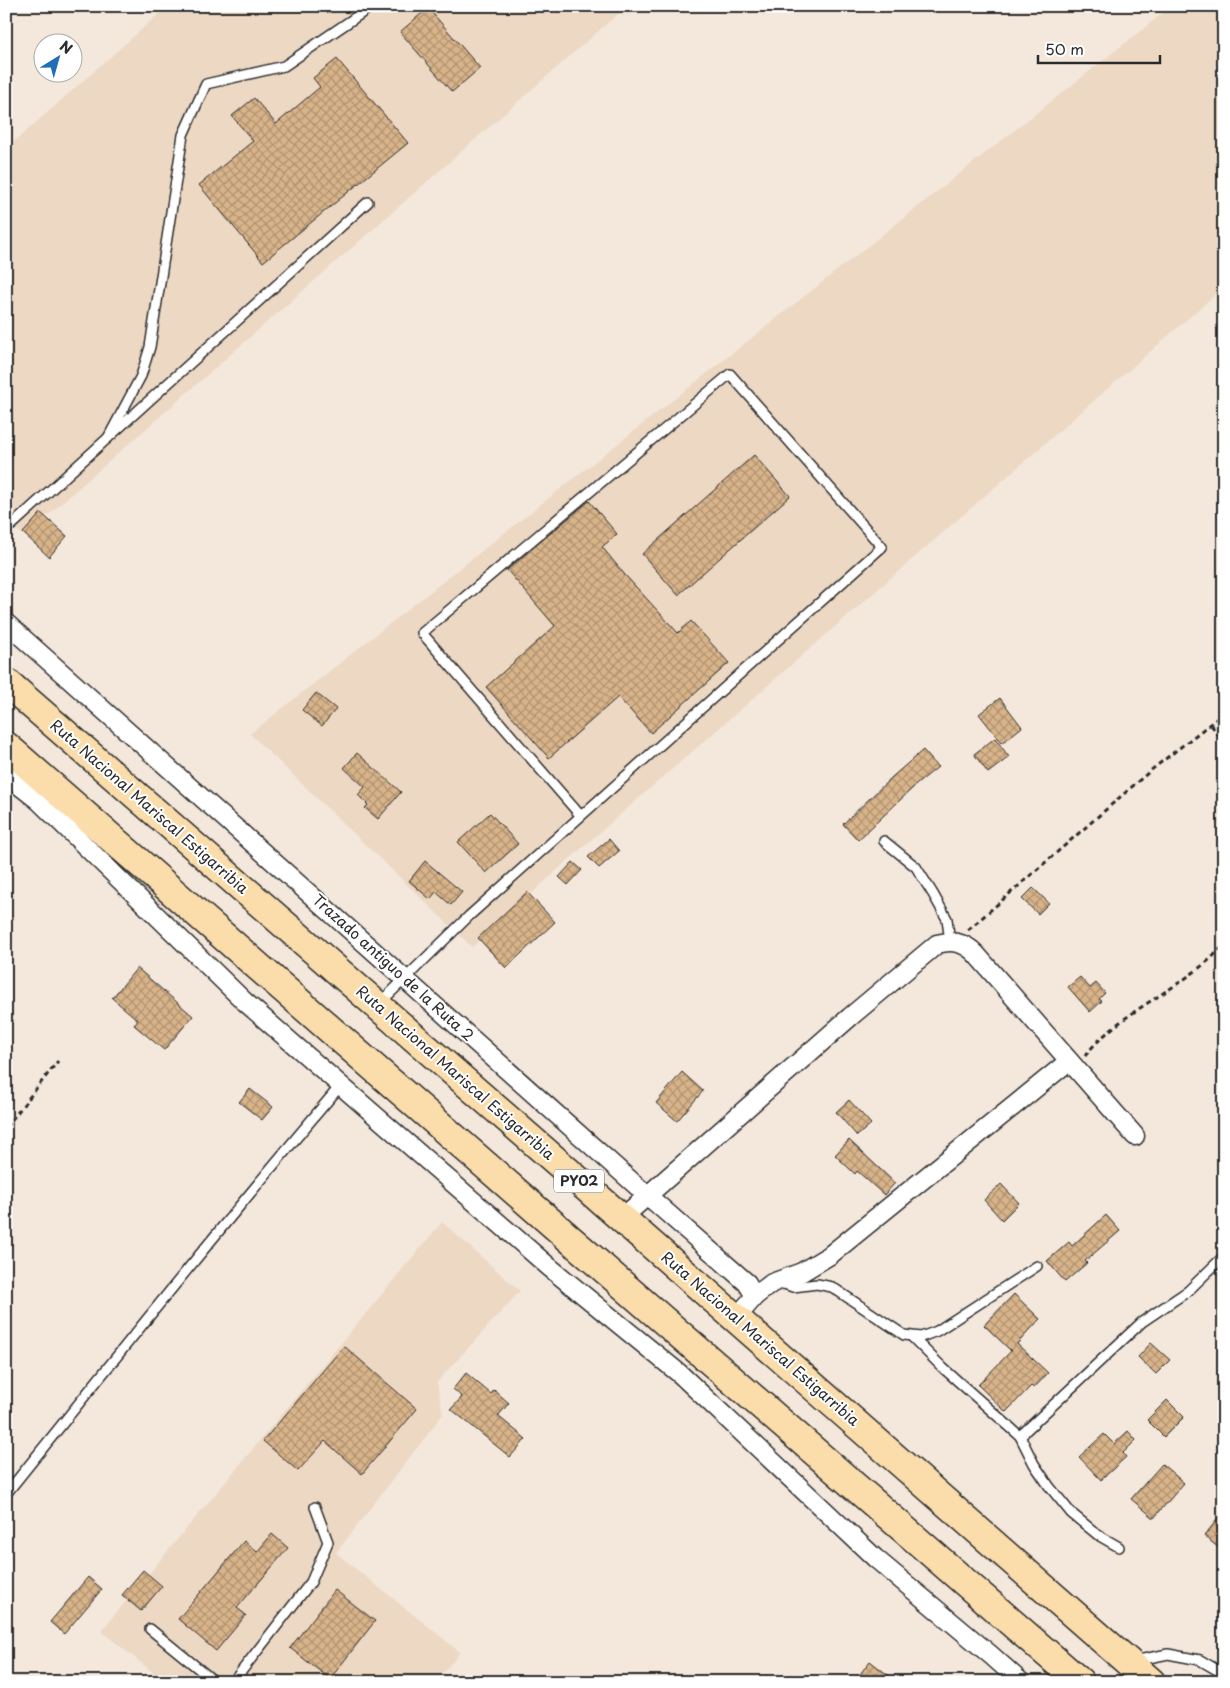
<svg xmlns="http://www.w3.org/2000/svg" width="1230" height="1688" font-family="'Playpen Sans',sans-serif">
  <defs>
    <pattern id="building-cross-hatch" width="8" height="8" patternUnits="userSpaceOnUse" patternTransform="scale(1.25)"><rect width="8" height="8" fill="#d9b48a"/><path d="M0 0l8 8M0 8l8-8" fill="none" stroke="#b09371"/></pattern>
  </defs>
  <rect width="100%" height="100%" fill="#f4e8dc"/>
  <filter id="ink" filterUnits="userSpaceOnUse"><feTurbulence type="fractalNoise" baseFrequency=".02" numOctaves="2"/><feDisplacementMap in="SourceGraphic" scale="10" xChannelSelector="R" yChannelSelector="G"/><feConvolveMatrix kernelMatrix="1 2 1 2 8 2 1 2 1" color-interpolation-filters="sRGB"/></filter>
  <g filter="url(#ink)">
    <g fill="#ecd8c3">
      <polygon points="168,6 627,6 24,536 6,520 6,149"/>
      <polygon points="1172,6 1224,6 1224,287 583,847 472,947 250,734"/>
      <polygon points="442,1222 520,1291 437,1382 443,1414 336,1553 460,1652 436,1682 165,1682 101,1631"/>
    </g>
    <g fill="url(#building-cross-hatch)" stroke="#2b2b2b">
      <polygon points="428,8 480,68 452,92 400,32"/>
      <polygon points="337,59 408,143 263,262 199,185 253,141 232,116 254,98 276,124 320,87 313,78"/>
      <polygon points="754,455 790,496 678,595 642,554"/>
      <polygon points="589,501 617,534 602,547 625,575 678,633 691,621 729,663 651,733 618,697 549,758 486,687 555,626 507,570"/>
      <polygon points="41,513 67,536 49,557 23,533"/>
      <polygon points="316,693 336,709 322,726 302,710"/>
      <polygon points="1000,698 1022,727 1002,743 979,714"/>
      <polygon points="995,738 1009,757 988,773 974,754"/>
      <polygon points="923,750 938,767 917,784 858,840 843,824 892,777"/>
      <polygon points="357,753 401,792 378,819 365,808 368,805 358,795 365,787 344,768"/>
      <polygon points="490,813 518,844 486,873 458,842"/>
      <polygon points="609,839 619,851 599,868 588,857"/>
      <polygon points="425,861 462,892 451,905 436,892 430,899 409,881"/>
      <polygon points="573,862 582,870 568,885 559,877"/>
      <polygon points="1033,888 1049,903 1038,914 1022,899"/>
      <polygon points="527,892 555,922 506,968 478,938"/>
      <polygon points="137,968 193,1016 164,1050 134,1025 138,1020 112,998"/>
      <polygon points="1080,977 1090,988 1096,983 1105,993 1099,999 1102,1001 1090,1012 1068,987"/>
      <polygon points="682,1072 703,1091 677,1121 656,1103"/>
      <polygon points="250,1089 273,1107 262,1120 239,1102"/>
      <polygon points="849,1100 871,1124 857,1136 836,1112"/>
      <polygon points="849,1140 895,1183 884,1195 857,1171 855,1174 835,1155"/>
      <polygon points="1001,1184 1019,1203 1002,1220 984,1200"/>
      <polygon points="1106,1215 1120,1231 1085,1261 1087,1263 1065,1282 1047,1261 1069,1242 1072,1246"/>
      <polygon points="1014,1294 1040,1319 1017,1344 1048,1373 1034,1388 1031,1386 1006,1412 978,1385 1011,1351 984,1325"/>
      <polygon points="1151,1343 1170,1360 1156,1374 1138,1357"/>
      <polygon points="344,1346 417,1409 362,1474 325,1441 298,1471 263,1441"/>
      <polygon points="466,1373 491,1394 494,1390 509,1403 498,1416 526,1439 510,1457 451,1409 462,1397 453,1389"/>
      <polygon points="1167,1400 1184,1417 1164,1437 1147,1420"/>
      <polygon points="1128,1431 1136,1440 1123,1453 1126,1457 1101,1480 1079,1457 1104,1434 1114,1444"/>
      <polygon points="1162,1464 1184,1483 1154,1518 1131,1499"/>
      <polygon points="1224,1511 1224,1552 1204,1536"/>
      <polygon points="272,1534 288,1548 237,1608 246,1615 216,1651 178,1619 244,1541 257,1552"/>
      <polygon points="143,1570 162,1586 141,1611 122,1595"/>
      <polygon points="88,1577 102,1589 64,1634 50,1622"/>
      <polygon points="335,1590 375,1621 330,1679 290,1648"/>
      <polygon points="870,1661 897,1682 854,1682"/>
    </g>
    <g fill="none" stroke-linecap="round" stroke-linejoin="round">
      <g stroke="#2b2b2b" stroke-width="12">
        <g id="service">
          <polyline points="108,438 141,376 150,347 183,135 206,84 284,66 372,6"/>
          <polyline points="12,525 368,202"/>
          <polyline points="884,841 916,867 933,894 947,919 950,942"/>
          <polyline points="379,1004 469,916 882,547 730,374 422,633 580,815"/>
          <polyline points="781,1280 784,1284 793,1287 817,1284 832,1287 904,1335 921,1337 937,1331 1037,1266"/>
          <polyline points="912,1337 943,1368 1020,1436 1034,1464 1049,1486 1071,1513 1098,1535 1119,1547"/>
          <polyline points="1020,1436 1142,1322 1188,1291 1224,1256"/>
          <path d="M6,1494C116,1357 227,1219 341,1085"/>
          <polyline points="150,1629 215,1682"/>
          <polyline points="1134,1661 1168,1654 1200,1660 1224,1674"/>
          <polyline points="233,1682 311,1582 328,1542 315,1507"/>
        </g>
      </g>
      <g stroke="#2b2b2b" stroke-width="21">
        <g id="minor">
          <polyline points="6,623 648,1196 747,1283 755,1296 736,1318"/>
          <polyline points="6,775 39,801 244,1001 548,1266 680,1374 875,1558 992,1656 1021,1682"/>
          <path d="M622,1218L850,1017L937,944C952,940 964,942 975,953L1135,1136"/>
          <polyline points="755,1296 772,1283 802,1272 830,1255 1069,1061"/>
        </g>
      </g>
      <g stroke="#2b2b2b" stroke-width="31">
        <g id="trunk">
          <polyline points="6,682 603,1202 1151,1682"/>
          <polyline points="6,746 571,1240 1080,1682"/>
        </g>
      </g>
      <g stroke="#2b2b2b" stroke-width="3" stroke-dasharray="5 4" stroke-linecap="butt">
        <polyline points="1211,725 1224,741"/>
        <polyline points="968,930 1150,771 1224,713"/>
        <path d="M1085,1056C1122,1008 1184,990 1224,945"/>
        <polyline points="6,1127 58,1061"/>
      </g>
      <use href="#service" stroke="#fff" stroke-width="9"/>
      <use href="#minor" stroke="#fff" stroke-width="18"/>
      <use href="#trunk" stroke="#fbddab" stroke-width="28"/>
    </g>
  </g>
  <g text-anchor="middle" stroke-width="4" stroke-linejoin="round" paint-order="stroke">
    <rect fill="#fff" stroke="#6b6b6b" stroke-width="1" x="554" y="1169.5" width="50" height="23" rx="4"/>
    <g font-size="14" font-weight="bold" fill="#2b2b2b">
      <text x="579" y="1186">PY02</text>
    </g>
    <g font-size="15" fill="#2b2b2b" stroke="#fff">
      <text transform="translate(149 807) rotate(41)" y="5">Ruta Nacional Mariscal Estigarribia</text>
      <text transform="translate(393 968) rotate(42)" y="5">Trazado antiguo de la Ruta 2</text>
      <text transform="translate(455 1073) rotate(41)" y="5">Ruta Nacional Mariscal Estigarribia</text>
      <text transform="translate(760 1339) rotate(41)" y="5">Ruta Nacional Mariscal Estigarribia</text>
    </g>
  </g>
  <rect width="1230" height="1688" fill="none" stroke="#fff" stroke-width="25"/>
  <rect x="12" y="12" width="1205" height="1663" fill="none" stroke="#2b2b2b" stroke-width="2" filter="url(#ink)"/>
  <g transform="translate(58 58) rotate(37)"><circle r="24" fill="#ffffff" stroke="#aaaaaa"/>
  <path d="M0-4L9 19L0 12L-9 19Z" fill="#1f6fb2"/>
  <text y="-8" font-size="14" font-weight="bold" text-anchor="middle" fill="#2b2b2b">N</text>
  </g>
  <path d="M1038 55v8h122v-8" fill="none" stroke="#2b2b2b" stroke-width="2.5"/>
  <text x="1045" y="55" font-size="15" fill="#2b2b2b" stroke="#ffffff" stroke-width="4" paint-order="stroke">50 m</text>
</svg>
